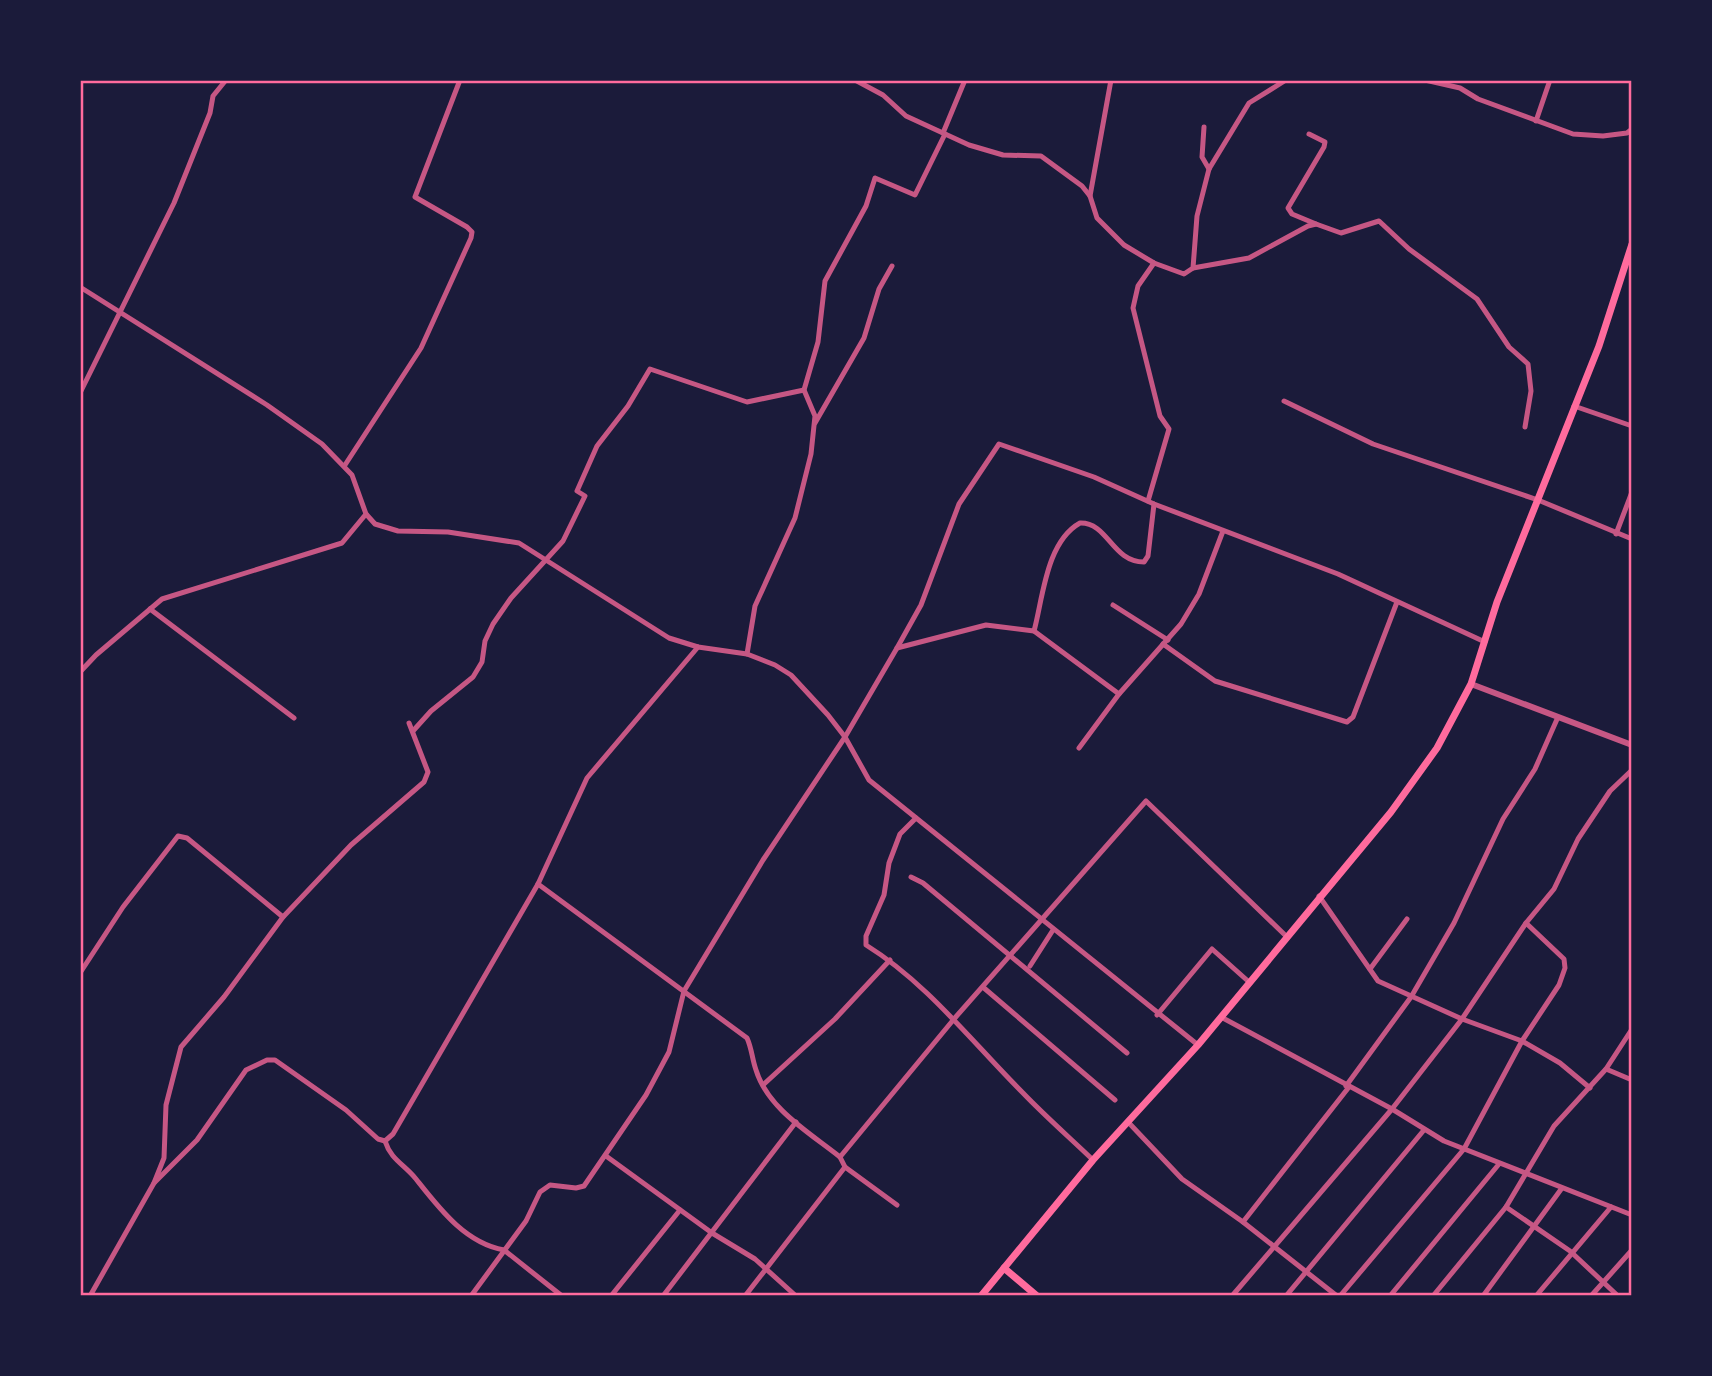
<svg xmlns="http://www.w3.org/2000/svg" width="1712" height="1376" font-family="Raleway,sans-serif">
  <rect width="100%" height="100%" fill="#1b1b3a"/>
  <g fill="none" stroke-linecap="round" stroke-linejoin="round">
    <g stroke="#c65784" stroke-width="5">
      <polyline points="855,80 883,95 906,116 969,145 1003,155 1041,156 1082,186 1090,196 1097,218 1124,245 1154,263 1184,274 1193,268 1197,216 1209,169 1249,103 1286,80"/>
      <polyline points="1425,80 1460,88 1478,99 1573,134 1603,136 1627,133 1632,129"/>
      <polyline points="1536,121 1550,80"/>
      <polyline points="1204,127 1202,157 1209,169"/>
      <polyline points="943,133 965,80"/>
      <polyline points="1309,134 1325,142 1324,147 1288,208 1292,214 1316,224"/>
      <polyline points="1090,196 1111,80"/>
      <polyline points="1193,268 1249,258 1308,226 1316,224 1341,233 1379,221 1409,249 1477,299 1509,347 1528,364 1531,391 1525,427"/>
      <polyline points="80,287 267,405 322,444 352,475 366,514 375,524 398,531 448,532 519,543 669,638 698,647 747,654 775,665 791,675 828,715 845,737 869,780 1198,1045"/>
      <polyline points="80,393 174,203 210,113 213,96 226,80"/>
      <polyline points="1284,401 1373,444 1538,500 1632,539"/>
      <polyline points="1574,406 1632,426"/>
      <polyline points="815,423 864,338 879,289 892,266"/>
      <polyline points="345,465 421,348 471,238 472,232 467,227 415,197 460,80"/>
      <polyline points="1148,501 1169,429 1160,416 1133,308 1138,286 1154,263"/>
      <polyline points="1616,534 1632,492"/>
      <polyline points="1113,605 1168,640"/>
      <polyline points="150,609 294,718"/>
      <path d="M1034,631C1043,598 1046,542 1080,523C1108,522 1112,562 1144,562L1148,556L1154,504"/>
      <polyline points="1163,644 1215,681 1347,722 1353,717 1397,602"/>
      <polyline points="897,648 986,625 1034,631 1119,694"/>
      <polyline points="747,654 755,606 795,518 811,454 815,416 804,390 818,342 825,281 866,206 875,178 915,195 945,134"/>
      <polyline points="80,672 96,655 162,599 342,543 366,514"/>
      <polyline points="413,731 431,711 473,677 482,662 485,641 493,624 511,598 563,541 585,496 577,491 597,446 628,406 650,369 747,402 804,390"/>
      <polyline points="1079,748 1119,694 1181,624 1199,594 1223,531"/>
      <path d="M916,818L900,834L889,863L884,895L866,936V945C927,983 972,1042 1023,1093C1045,1116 1069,1137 1093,1160"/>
      <polyline points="911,877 923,883 1127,1053"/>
      <path d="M538,884L747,1038C752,1049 752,1059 756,1070C768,1109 810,1133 840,1157L845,1167L897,1205"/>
      <polyline points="1319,896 1378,981 1462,1019 1522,1041 1560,1063 1590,1088"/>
      <polyline points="1030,966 1053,930"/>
      <polyline points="1370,969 1407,919"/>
      <polyline points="80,973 123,907 178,836 187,838 283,917"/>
      <polyline points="984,988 1115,1100"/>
      <polyline points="1157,1015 1212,949 1249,982"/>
      <polyline points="1221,1017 1392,1109 1444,1141 1632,1215"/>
      <polyline points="1606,1069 1632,1080"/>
      <polyline points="763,1085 835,1019 890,960"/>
      <polyline points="1346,1086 1411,997 1454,923 1503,819 1535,769 1558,717"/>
      <polyline points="1129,1123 1182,1179 1243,1222 1349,1087"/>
      <path d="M385,1141C391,1160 404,1164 416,1179C439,1208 465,1243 504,1250L562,1296"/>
      <polyline points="606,1156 712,1233 755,1259 796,1296"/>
      <polyline points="840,1157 954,1019 1146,801 1286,936"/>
      <polyline points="154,1183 197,1140 246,1070 267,1060 275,1060 346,1110 378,1139 385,1141 393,1134 538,884 587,778 698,647"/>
      <polyline points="1506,1207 1570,1251 1618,1296"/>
      <polyline points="1243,1222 1337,1296"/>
      <polyline points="90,1296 154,1183 164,1158 166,1105 181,1047 224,997 283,917 351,845 424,782 428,772 409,723"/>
      <polyline points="471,1296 526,1221 540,1192 550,1185 576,1188 584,1186 646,1095 669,1052 684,991 763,860 845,737 897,648 921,605 959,504 999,444 1094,477 1154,504 1338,574 1485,642"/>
      <polyline points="611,1296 680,1210"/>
      <polyline points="663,1296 796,1122"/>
      <polyline points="745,1296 845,1167"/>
      <polyline points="1232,1296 1392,1109 1462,1019 1526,923 1554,889 1578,839 1610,791 1632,770"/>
      <polyline points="1286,1296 1424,1130"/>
      <polyline points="1340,1296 1464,1149 1522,1041 1559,985 1565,968 1564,959 1526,923"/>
      <polyline points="1390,1296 1499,1164"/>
      <polyline points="1433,1296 1506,1207 1554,1126 1606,1069 1632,1029"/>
      <polyline points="1483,1296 1562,1188"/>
      <polyline points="1536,1296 1611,1207"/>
      <polyline points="1591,1296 1632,1250"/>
    </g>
    <polyline stroke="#c65784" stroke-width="6" points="1471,684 1632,745"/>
    <g stroke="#ff6b9d" stroke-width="7">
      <polyline points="1004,1268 1037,1296"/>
      <polyline points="981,1296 1093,1160 1198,1045 1391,812 1437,748 1471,684 1497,602 1599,346 1632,244"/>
    </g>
  </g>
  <rect width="1712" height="1376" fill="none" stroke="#1b1b3a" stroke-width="164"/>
  <rect x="82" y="82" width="1548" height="1212" fill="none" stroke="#ff6b9d" stroke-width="2.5"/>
</svg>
